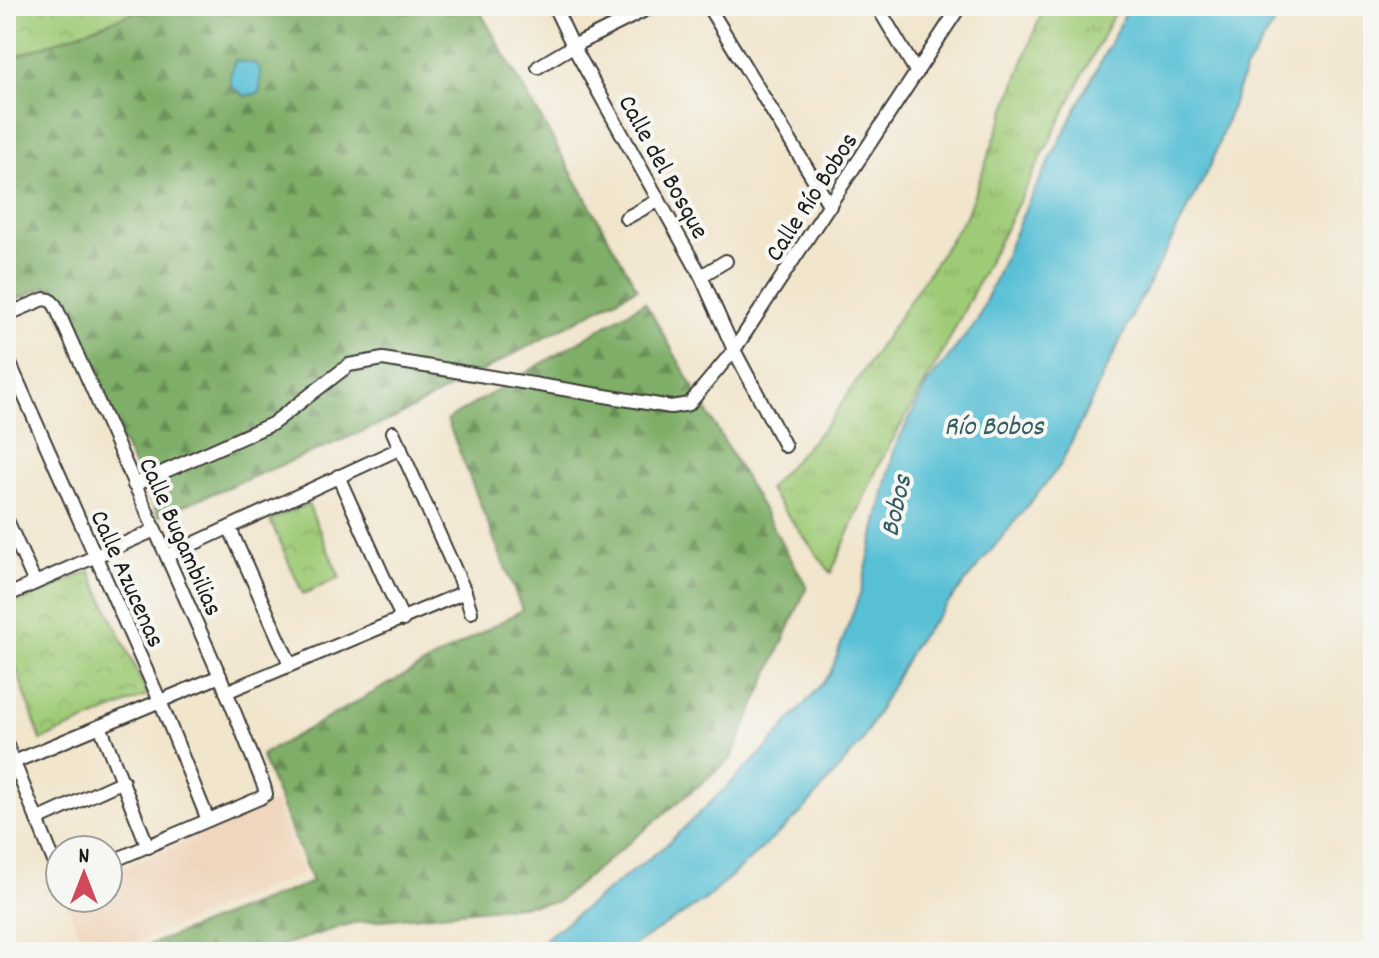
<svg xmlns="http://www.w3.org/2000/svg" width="1379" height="958" font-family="Dekko,sans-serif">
  <defs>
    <pattern id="grass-tufts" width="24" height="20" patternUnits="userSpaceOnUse" patternTransform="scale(2)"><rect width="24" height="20" fill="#9fca76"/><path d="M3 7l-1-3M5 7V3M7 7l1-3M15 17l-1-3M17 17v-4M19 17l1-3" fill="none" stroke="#88ad66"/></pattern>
    <pattern id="forest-firs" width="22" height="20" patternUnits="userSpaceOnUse" patternTransform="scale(2)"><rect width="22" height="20" fill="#7fae67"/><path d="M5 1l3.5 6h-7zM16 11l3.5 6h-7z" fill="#678d54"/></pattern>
    <pattern id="park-crowns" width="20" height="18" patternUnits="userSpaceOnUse" patternTransform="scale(2)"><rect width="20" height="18" fill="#9fca76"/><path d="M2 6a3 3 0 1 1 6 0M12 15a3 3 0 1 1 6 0" fill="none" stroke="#88ad66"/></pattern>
  </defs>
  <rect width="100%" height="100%" fill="#f6f6f2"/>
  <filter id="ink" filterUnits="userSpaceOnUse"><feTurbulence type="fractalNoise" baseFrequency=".0125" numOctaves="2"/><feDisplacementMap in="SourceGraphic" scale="16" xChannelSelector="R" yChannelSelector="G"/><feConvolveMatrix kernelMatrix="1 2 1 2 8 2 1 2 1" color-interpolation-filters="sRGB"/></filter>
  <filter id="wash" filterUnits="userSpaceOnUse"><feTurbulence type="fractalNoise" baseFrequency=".006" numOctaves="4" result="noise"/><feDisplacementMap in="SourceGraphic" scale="32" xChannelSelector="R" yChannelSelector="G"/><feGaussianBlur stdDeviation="1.8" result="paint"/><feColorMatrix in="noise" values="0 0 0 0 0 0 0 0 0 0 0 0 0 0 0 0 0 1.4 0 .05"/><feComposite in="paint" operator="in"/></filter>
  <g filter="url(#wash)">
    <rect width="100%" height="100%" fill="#f1e5cc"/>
    <polygon fill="#efd6bc" points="275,802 303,873 113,952 87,952 64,898 108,898 108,875"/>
    <polygon fill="url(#grass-tufts)" stroke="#5e7349" stroke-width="2" points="1044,6 1118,6 944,350 879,464 831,573 768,489 830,421 966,216"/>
    <g fill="url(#forest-firs)" stroke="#4e6542" stroke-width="2">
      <polygon points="151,6 477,6 637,288 395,418 158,516 47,286 6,304 6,60"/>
      <polygon points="645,302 807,587 731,759 557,902 353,923 261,952 131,952 312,882 261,755 522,610 447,420"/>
    </g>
    <g fill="url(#park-crowns)" stroke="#5e7349" stroke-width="2">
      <polygon points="6,6 151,6 6,60"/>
      <polygon points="308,504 340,578 303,594 270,520"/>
      <polygon points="90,571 148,695 41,740 6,639 6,607"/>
    </g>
    <g fill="#58c0d5" stroke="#3a6e78" stroke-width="2">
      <polygon points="1129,6 1285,6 1245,70 1210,167 1134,312 1060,466 914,645 861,743 801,813 705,900 623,952 528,952 665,846 766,749 830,674 861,591 895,447 927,384 977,321 1026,207"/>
      <polygon points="235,60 256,64 260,70 260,93 245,96 232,87 230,77"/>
    </g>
  </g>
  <g filter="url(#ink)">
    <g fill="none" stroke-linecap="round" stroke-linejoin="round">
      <g stroke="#3c3a36" stroke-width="16">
        <g id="minor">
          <polyline points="554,6 573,46 701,276 734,350 785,446"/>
          <polyline points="708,6 830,206"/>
          <polyline points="877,6 917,73"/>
          <polyline points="538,67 573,46 653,6"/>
          <polyline points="626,218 659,200"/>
          <polyline points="701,276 726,261"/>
          <polyline points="6,315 44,299 50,300 55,305 220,676 264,786 266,794 260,798 108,863"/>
          <polyline points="6,355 160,701 208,820"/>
          <polyline points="393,432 465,592 471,612"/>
          <polyline points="338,476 403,620"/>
          <polyline points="134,485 272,424 349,365 383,359 671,407 689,404 734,350 960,6"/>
          <polyline points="6,518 35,583"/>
          <polyline points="230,529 290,664"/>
          <polyline points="167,556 401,448"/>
          <polyline points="6,596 155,530"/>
          <polyline points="226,692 465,592"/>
          <polyline points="100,726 148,847"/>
          <polyline points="6,743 60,876"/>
          <polyline points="14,762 220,676"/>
          <polyline points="37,820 123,781"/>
        </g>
      </g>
      <use href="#minor" stroke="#fff" stroke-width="12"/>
    </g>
  </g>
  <g text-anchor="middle" stroke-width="8" stroke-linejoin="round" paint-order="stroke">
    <g font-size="26" fill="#1c1c1c" stroke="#f6f6f2">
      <text transform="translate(665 166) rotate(61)" y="9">Calle del Bosque</text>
      <text transform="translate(810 196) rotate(-57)" y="9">Calle Río Bobos</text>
      <text transform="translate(182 536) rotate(66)" y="9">Calle Bugambilias</text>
      <text transform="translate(129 578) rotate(66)" y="9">Calle Azucenas</text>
    </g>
    <g font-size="28" font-style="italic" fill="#345e66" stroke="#f6f6f2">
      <text x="994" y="434">Río Bobos</text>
      <text transform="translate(894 505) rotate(-77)" y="10">Bobos</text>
    </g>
  </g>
  <rect width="1379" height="958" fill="none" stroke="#f6f6f2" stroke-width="32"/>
  <g transform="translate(84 874)"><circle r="38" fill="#f6f6f2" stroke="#9f9f9c" stroke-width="2"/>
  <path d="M0-6L14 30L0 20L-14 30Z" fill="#d1495b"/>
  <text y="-12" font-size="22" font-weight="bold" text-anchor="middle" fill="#1c1c1c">N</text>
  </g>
</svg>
